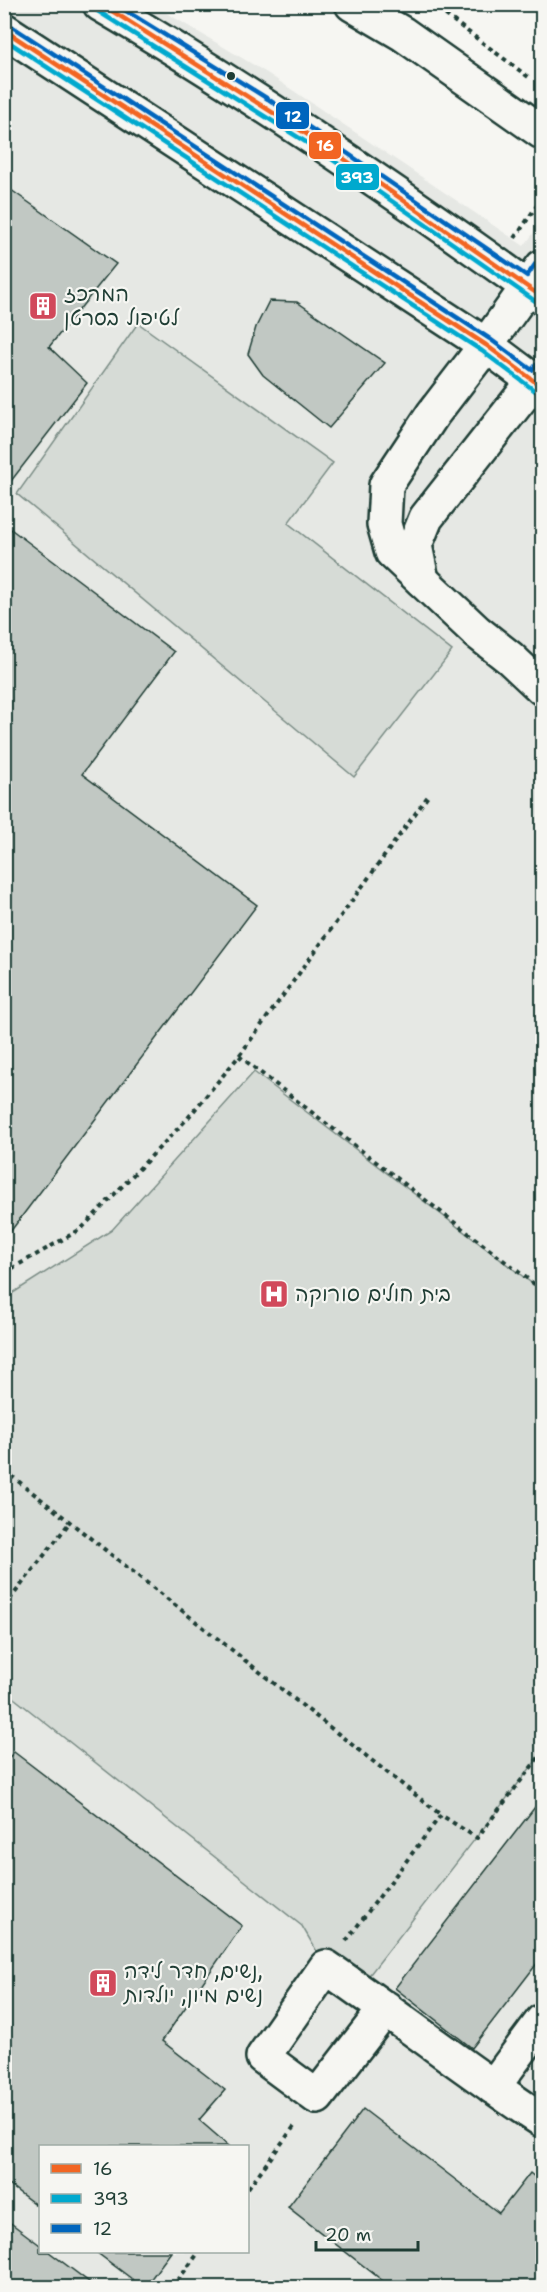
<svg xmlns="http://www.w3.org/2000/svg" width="547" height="2292" font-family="'Shantell Sans','Playpen Sans Hebrew',sans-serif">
  <rect width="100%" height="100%" fill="#f6f6f2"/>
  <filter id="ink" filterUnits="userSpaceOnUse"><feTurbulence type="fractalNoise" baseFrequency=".0167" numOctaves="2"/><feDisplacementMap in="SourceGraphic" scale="12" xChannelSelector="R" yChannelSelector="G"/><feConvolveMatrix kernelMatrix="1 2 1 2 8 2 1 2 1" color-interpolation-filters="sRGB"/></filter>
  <g filter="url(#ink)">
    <path fill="#e6e8e4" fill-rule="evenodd" d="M5,5H153L267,73L524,246L542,222V2287L5,2288ZM40,2146H248V2252H40Z"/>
    <g fill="#d6dbd6" stroke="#7a8c85" stroke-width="1.5">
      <polygon points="138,323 333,463 288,523 452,651 354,777 17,494"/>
      <polygon points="254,1072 542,1291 542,1753 367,1978 326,1967 302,1926 5,1691 5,1298 112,1230"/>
    </g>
    <g fill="#c1c8c3" stroke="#1f3d34" stroke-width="1.5">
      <polygon points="4,185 116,264 49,347 87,383 11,481 4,476"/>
      <polygon points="269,301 297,302 385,363 329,428 263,375 248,354 256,327"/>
      <polygon points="4,524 174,652 82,774 257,905 4,1240"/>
      <polygon points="14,1752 242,1926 162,2041 225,2090 199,2120 229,2146 40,2146 40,2208 4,2181 4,1763"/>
      <polygon points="542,1798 542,1957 472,2048 395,1988"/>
      <polygon points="363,2109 499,2213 530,2173 542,2183 542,2288 392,2288 288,2207"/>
      <polygon points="4,2218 40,2245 40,2252 49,2252 97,2288 4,2288"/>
      <polygon points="96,2252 171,2252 144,2288"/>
    </g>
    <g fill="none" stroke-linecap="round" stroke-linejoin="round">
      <g stroke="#1f3d34" stroke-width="38">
        <g id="minor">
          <polyline points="352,4 403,34 542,132"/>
          <polyline points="486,345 433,414 386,485 384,524 392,552 477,632 510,658 542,688"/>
          <polyline points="422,580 415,545 426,518 534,381"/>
          <path d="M386,2008L317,2097L263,2057L326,1967C399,2017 468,2072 542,2120"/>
          <polyline points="493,2087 542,2021"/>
        </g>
      </g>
      <g stroke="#1f3d34" stroke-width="38">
        <g id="major">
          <path d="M100,4C252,93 399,194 542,297"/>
          <polyline points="4,30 486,345 542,387"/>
          <polyline points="486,345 542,267"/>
        </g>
      </g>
      <g stroke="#1f3d34" stroke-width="4" stroke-dasharray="4.5 4.5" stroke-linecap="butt">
        <polyline points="431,4 531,79"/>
        <polyline points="515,238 542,198"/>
        <polyline points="239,1056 542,1290"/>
        <polyline points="4,1273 81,1229 187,1119 239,1056 428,796"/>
        <polyline points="4,1470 441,1815"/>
        <polyline points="4,1607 70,1522"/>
        <polyline points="346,1941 441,1815 477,1838 542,1753"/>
        <polyline points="248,2188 296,2124"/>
        <polyline points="172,2288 199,2252"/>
      </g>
      <use href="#minor" stroke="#f6f6f2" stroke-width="33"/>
      <use href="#major" stroke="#f6f6f2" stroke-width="33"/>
      <g stroke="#f6f6f2" stroke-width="9">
        <g id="bus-1">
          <polyline points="101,4 324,145 542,297"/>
          <polyline points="4,30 486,345 542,387"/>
        </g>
      </g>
      <g stroke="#f6f6f2" stroke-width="9">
        <g id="bus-2">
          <polyline points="96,10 320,151 538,303"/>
          <polyline points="4,39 482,351 538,393"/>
        </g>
      </g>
      <g stroke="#f6f6f2" stroke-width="9">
        <g id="bus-3">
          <polyline points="115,4 268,99 527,276 536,263"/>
          <polyline points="8,24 490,339 532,370 536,365"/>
        </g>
      </g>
      <use href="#bus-1" stroke="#f26522" stroke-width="4.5"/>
      <use href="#bus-2" stroke="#00a9ce" stroke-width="4.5"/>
      <use href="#bus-3" stroke="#0065bd" stroke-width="4.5"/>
    </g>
  </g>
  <defs>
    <g id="building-square" transform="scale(1.5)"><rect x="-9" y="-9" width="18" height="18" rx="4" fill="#d1495b" stroke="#f6f6f2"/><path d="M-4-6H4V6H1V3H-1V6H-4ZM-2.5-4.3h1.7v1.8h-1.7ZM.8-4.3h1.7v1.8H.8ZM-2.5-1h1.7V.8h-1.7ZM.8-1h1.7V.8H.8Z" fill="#fff"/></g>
    <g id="hospital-square" transform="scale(1.5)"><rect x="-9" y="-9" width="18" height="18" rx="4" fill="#d1495b" stroke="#f6f6f2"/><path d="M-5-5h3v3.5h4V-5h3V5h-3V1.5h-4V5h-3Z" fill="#fff"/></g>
  </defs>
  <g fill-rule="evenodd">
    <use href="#building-square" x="43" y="306"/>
    <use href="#hospital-square" x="274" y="1294"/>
    <use href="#building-square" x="103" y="1983"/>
  </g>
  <circle fill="#1f3d34" stroke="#f6f6f2" stroke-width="2" cx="231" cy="76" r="5"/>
  <g text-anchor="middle" stroke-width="4.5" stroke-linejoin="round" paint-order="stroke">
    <g font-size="21" fill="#1f3d34" stroke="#f6f6f2" text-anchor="start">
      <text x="64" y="301">המרכז<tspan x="64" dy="24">לטיפול בסרטן</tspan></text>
      <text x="295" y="1301">בית חולים סורוקה</text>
      <text x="124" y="1978">נשים, חדר לידה,<tspan x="124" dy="24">נשים מיון, יולדות</tspan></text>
    </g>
  </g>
  <g stroke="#f6f6f2" stroke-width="2">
    <rect x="275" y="101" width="35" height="29" rx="6" fill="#0065bd"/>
    <rect x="308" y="131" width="34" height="29" rx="6" fill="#f26522"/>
    <rect x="335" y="163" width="45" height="28" rx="6" fill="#00a9ce"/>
  </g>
  <g font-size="16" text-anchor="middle" font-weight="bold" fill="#fff">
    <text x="293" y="122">12</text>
    <text x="325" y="151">16</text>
    <text x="357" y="183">393</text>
  </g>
  <rect width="547" height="2292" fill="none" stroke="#f6f6f2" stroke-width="24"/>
  <rect x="12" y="12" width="523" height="2268" fill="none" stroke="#1f3d34" stroke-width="2" filter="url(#ink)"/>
  <rect x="39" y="2145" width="210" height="108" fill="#f6f6f2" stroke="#a0aca6" stroke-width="1.5"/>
  <rect x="51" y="2164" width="30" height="9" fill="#f26522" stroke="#a0aca6" stroke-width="1.5"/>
  <text x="93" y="2175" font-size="18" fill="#1f3d34">16</text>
  <rect x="51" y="2194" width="30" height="9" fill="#00a9ce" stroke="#a0aca6" stroke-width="1.5"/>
  <text x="93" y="2205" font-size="18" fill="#1f3d34">393</text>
  <rect x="51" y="2224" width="30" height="9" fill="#0065bd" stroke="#a0aca6" stroke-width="1.5"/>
  <text x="93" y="2235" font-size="18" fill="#1f3d34">12</text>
  <path d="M316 2241v9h102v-9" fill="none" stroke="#1f3d34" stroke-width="3"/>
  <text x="325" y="2241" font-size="18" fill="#1f3d34" stroke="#f6f6f2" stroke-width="4.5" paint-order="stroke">20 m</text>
</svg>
